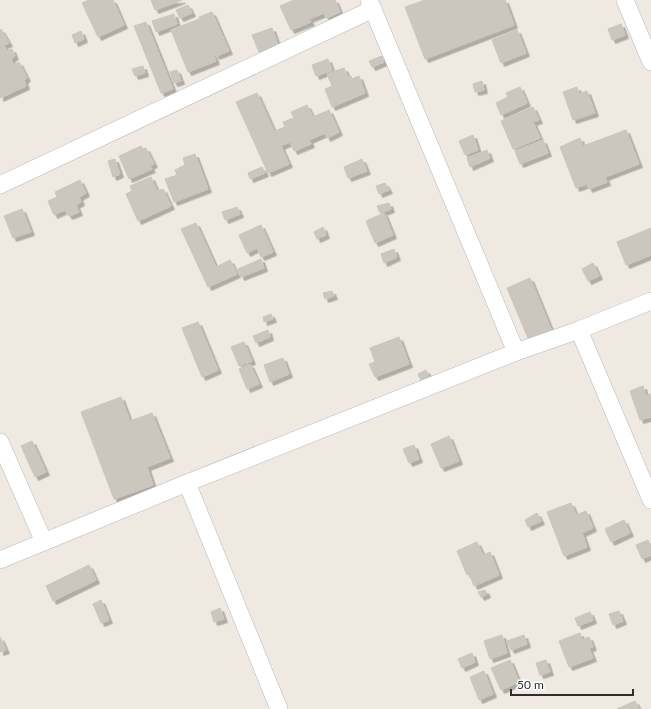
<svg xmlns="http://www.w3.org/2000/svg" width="651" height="709" font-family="Lato,sans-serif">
  <defs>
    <filter id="shadow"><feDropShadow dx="3.5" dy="3.5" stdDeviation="0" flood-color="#0004"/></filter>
  </defs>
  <rect width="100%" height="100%" fill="#efe9e1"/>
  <g fill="#cbc7bf" stroke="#cbc5ba" filter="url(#shadow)">
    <polygon points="89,0 113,0 124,25 98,37 82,3"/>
    <polygon points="151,0 182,0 155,10"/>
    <polygon points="294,0 335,0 340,12 326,18 324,13 309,19 311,22 291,30 280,6"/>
    <polygon points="425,0 505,0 514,25 425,59 405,7"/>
    <polygon points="188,5 192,13 180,18 176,10"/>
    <polygon points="212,12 229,51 216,56 199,17"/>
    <polygon points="174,14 177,24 156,32 152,21"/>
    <polygon points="199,19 216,61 188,72 171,30"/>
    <polygon points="146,22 173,89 161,93 134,26"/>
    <polygon points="621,24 625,35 612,40 608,29"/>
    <polygon points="272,28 278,45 259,52 252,35"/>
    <polygon points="1,29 9,43 4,45 7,51 12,49 15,56 11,59 14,65 19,62 27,78 24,80 26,86 0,98 0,30"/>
    <polygon points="517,30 526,53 501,63 492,40"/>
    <polygon points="81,31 84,39 75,43 72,35"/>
    <polygon points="382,56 384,62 372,67 369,61"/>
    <polygon points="328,59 332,70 316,76 312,65"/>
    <polygon points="143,66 145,73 135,76 132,69"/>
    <polygon points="344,68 348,77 351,76 352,79 359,76 365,93 332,107 325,89 332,86 327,74"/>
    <polygon points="177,70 181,81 174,83 170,72"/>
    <polygon points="482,81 484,90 475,92 473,84"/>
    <polygon points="520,87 527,103 501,115 496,103 508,97 506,93"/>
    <polygon points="577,87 579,94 587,91 595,113 573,120 563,92"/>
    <polygon points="257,93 289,164 268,173 236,102"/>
    <polygon points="307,105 313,117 329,110 339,132 327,138 325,133 309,140 311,144 294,151 290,142 281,146 275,131 285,127 283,122 294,118 291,112"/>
    <polygon points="533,107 539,120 533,122 540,138 513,149 501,121"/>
    <polygon points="626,130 639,164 605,177 607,182 589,189 587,184 576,188 560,147 580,138 583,146"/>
    <polygon points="473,135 478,150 465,155 459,141"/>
    <polygon points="543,140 548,153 520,164 515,151"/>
    <polygon points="141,146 143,149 146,148 154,164 150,166 152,169 129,179 119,156"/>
    <polygon points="487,150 490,158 470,167 467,158"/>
    <polygon points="195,154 208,189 174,202 165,179 177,175 175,170 185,165 183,158"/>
    <polygon points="115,159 120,174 113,177 108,161"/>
    <polygon points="362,159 367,171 348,178 344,167"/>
    <polygon points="262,167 265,173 250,179 248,173"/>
    <polygon points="151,177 157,191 163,189 171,206 138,221 126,194 132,191 130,186"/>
    <polygon points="80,180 86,193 79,197 81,202 76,205 79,212 69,216 65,210 54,215 48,201 57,197 55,192"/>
    <polygon points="385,183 389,190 379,194 376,186"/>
    <polygon points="389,203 391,209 380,213 377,206"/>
    <polygon points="237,207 240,214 225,220 222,212"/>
    <polygon points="22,209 31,232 13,238 4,216"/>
    <polygon points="384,213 393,235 375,243 366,221"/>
    <polygon points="196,223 216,267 230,260 237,274 208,287 181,229"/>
    <polygon points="261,225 273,252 261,257 257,248 247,253 239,235"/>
    <polygon points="323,227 326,235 317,239 314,232"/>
    <polygon points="651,228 651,255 626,265 617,242"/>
    <polygon points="394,249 397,257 384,263 381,254"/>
    <polygon points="261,259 264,268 241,277 238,269"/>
    <polygon points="593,263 599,276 588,281 582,269"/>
    <polygon points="530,278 553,334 530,343 507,288"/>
    <polygon points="332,291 334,296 325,299 323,293"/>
    <polygon points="271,314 273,319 264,322 263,317"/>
    <polygon points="198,322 218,370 202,377 182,328"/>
    <polygon points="268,330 270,337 256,343 253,336"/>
    <polygon points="399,337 409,364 375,377 369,364 375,362 370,348"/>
    <polygon points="244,342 252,361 239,366 231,347"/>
    <polygon points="283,358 289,374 270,382 264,365"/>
    <polygon points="250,364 259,384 247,389 239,369"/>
    <polygon points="426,370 429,377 421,381 418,374"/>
    <polygon points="643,386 646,396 651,394 651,417 640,420 630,391"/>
    <polygon points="121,397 130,421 152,413 170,458 147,467 153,485 114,499 81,412"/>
    <polygon points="449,436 459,461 441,468 431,444"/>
    <polygon points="32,441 46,472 35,477 21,446"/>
    <polygon points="414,445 419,459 409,463 403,449"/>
    <polygon points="571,503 576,515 586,511 593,528 582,533 587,547 564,556 547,512"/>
    <polygon points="537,513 541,521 528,527 525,520"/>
    <polygon points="624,520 630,533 611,542 605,529"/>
    <polygon points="648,540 651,548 651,555 642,559 636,545"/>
    <polygon points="477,542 483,555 490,552 499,575 474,586 469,573 467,575 457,551"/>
    <polygon points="89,565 96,580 53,601 46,586"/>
    <polygon points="485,590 487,594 481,597 478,592"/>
    <polygon points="101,600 109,620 101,623 93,604"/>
    <polygon points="220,608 224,619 214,622 211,612"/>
    <polygon points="619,611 623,621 613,625 609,614"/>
    <polygon points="590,612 593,620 578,626 575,618"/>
    <polygon points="580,633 582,640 589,637 593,647 589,648 593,658 569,667 559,641"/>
    <polygon points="502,635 507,653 490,659 484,641"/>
    <polygon points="524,635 527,644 511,650 507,641"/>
    <polygon points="0,637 6,650 0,652"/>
    <polygon points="472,653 475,662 462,668 458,659"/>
    <polygon points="510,660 519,682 501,690 491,668"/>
    <polygon points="546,660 550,672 540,675 536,663"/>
    <polygon points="484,671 493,694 479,700 470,677"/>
    <polygon points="635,701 639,709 617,709"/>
  </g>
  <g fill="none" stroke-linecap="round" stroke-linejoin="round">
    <g stroke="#b4b7c1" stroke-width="18">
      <g id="minor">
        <polyline points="369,0 516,352"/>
        <polyline points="625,0 651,62"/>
        <polyline points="0,185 373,9"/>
        <polyline points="579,330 651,500"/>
        <polyline points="0,442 44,542"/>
        <polyline points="187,483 279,709"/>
        <polyline points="0,560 187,483 516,352 579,330 651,301"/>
      </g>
    </g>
    <use href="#minor" stroke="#fff" stroke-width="17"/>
  </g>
  <path d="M511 689v6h122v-6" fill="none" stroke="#2e2e2e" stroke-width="2"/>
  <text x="517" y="689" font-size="12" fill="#2e2e2e" stroke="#ffffff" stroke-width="3" paint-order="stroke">50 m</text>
</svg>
